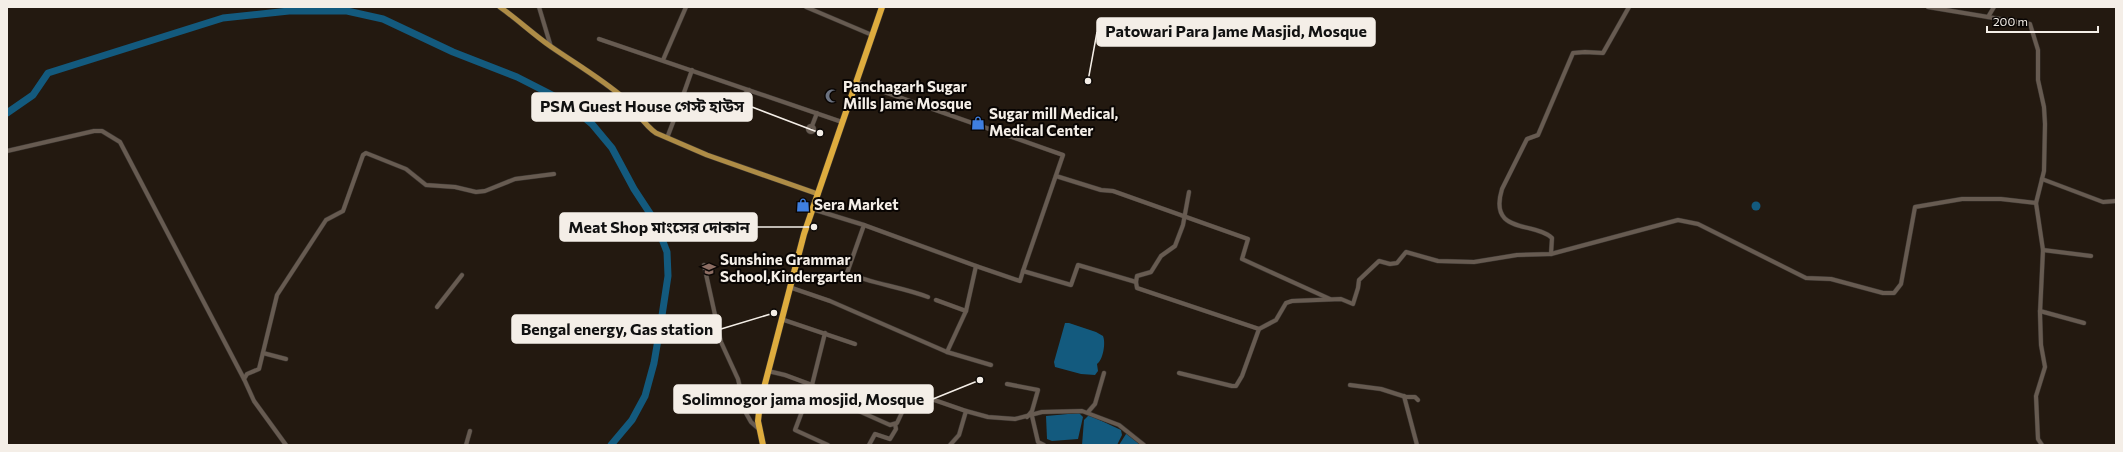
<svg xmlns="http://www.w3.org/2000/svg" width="2123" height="452" font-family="Commissioner,'Noto Sans Bengali',sans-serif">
  <rect width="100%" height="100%" fill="#231910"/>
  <g fill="#135a7e">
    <circle cx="1756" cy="206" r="4.5"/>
    <path d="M1065,323H1069L1096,332L1103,336C1106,343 1103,360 1097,364L1098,371L1095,375L1081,374L1055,367L1054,362Z"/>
    <polygon points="1079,413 1083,417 1078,439 1052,441 1047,439 1046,416"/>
    <polygon points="1089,415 1121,430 1122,435 1117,445 1082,445 1084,420"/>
    <polygon points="1126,434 1128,434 1141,445 1119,445"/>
  </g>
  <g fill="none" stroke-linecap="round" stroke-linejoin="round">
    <polyline stroke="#135a7e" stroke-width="7" points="7,113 33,95 48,73 223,18 289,11 347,11 383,19 453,52 517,77 566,102 592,124 612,148 634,189 655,221 667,252 668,276 661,322 654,363 645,396 632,420 611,445"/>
    <g stroke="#3a342f" stroke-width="5">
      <g id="minor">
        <polyline points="539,7 551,47"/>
        <polyline points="806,7 872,35"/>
        <polyline points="1988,17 1994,7"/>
        <polyline points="599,39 842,122"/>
        <polyline points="663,60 686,7"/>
        <polyline points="856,82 1063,155 1023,271"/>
        <polyline points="739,99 749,90"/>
        <polyline points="812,126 817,113"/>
        <circle cx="811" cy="129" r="3"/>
        <path d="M667,138C676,115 684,93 692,70"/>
        <polyline points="7,151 94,131 102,131 120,142 244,379"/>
        <polyline points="1056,176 1101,190 1113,191 1248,239 1242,259 1330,299"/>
        <polyline points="2042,179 2103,202 2116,201"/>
        <polyline points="2036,203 2043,250 2040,313 2041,345 2045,367 2036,396 2038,439 2042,445"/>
        <polyline points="812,209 864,225 976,266 1020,281 1023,271 1071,285 1078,265 1136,282 1137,288 1259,329 1242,376 1236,386 1232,386 1179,373"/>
        <path d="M864,225L847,273C873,284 902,287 928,297"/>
        <polyline points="2043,250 2091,256"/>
        <path d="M1551,254L1552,238C1534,221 1488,235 1502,189L1527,139L1538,135L1573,53L1585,52L1603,53L1629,7"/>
        <polyline points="704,265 721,342 738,379 746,413 751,422 759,429"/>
        <polyline points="1136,282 1137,276 1151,272 1161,256 1175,246 1183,225 1189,192"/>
        <polyline points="789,287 830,301 947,352 966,311 976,266"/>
        <polyline points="936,300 966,311"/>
        <polyline points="437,307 462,275"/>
        <polyline points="2040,311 2084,323"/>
        <polyline points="781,319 855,344"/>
        <polyline points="1259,329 1276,320 1286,303 1292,301 1341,299 1353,304 1358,288 1359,280 1379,261 1390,264 1397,263 1406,252 1438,261 1474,262 1517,255 1551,254 1678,220 1698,224 1806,278 1831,279 1883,293 1894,293 1901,284 1915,207 1962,199 2001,199 2036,203 2044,171 2045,124 2044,107 2038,80 2038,50 2030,24 1928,7"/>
        <polyline points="825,333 812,385 833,396 834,400 890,425 897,423 905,406 917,394 966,411"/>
        <polyline points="947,352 991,365"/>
        <polyline points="263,353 286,359"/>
        <polyline points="768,371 785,375 812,385 795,430 828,445"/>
        <polyline points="1007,384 1038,390 1032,411 1027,417"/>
        <polyline points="1350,385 1381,389 1406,397 1415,397 1418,400"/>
        <polyline points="1404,396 1417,445"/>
        <polyline points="1088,412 1095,404 1104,373"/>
        <polyline points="1032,416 1038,442 1044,445"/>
        <polyline points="286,445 254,401 244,379 247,374 259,369 277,295 326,220 343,211 363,155 366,153 406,169 426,185 455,187 476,192 485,191 515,179 554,174"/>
        <polyline points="466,445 470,431"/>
        <polyline points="869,445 875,434 890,439 896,429 895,424"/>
        <polyline points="950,445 959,435 966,411 988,417 1015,419 1042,412 1082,411 1119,425 1144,445"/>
      </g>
    </g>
    <g stroke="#3a342f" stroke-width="6">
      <path id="major" d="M500,7C517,19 533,34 550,46C576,64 602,79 625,99C636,110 644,125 656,133L707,155L818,194"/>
    </g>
    <g stroke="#3a342f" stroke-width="7">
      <polyline id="highway" points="763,445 758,421 760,403 804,234 882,7"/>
    </g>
    <use href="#minor" stroke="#675b51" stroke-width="4"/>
    <use href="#major" stroke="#ae8c46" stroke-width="5"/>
    <use href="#highway" stroke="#deac3e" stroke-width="6"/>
  </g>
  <defs>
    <g id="mosque-bare" transform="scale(1.08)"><path d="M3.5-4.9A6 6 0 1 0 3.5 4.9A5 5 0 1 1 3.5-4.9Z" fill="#6b7280" stroke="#090503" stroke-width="2.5" paint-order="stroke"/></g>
    <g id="shop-bare" transform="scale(1.08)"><path d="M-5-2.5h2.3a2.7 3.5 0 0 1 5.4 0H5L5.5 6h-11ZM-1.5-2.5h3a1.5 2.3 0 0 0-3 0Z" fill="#3f7fe0" stroke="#090503" stroke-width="2.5" paint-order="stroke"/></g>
    <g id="school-bare" transform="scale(1.08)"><path d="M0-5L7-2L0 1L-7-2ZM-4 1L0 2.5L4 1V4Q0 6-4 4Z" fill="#8d6e63" stroke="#090503" stroke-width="2.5" paint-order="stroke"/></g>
  </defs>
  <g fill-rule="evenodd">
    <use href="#mosque-bare" x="832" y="96"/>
    <use href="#shop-bare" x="978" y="123"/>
    <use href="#shop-bare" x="803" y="205"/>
    <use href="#school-bare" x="709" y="269"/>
  </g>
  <g text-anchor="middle" stroke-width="4" stroke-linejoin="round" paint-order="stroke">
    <g font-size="15" font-weight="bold" fill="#f4eee7" stroke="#090503" text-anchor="start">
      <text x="843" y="92">Panchagarh Sugar<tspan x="843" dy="17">Mills Jame Mosque</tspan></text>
      <text x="989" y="119">Sugar mill Medical,<tspan x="989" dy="17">Medical Center</tspan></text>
      <text x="814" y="210">Sera Market</text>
      <text x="720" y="265">Sunshine Grammar<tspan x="720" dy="17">School,Kindergarten</tspan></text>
    </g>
  </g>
  <path fill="none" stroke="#f4eee7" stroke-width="1.5" d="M1088 81L1097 32M820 133L752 107M814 227L757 227M774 313L721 329M980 380L933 399"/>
  <g fill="#f4eee7" stroke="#090503" stroke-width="1.5">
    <circle cx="1088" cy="81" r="4"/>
    <circle cx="820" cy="133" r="4"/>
    <circle cx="814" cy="227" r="4"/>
    <circle cx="774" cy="313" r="4"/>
    <circle cx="980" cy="380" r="4"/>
  </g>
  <g fill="#f4eee7" stroke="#f4eee7" stroke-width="1.5">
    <rect x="1097" y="18" width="278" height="28" rx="4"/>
    <rect x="532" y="93" width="220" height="28" rx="4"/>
    <rect x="560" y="213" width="197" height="28" rx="4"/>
    <rect x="512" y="315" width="209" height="28" rx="4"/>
    <rect x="674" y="385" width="259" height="28" rx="4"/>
  </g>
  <g font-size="16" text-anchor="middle" font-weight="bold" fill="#111">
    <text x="1236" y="37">Patowari Para Jame Masjid, Mosque</text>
    <text x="642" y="112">PSM Guest House গেস্ট হাউস</text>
    <text x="659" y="233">Meat Shop মাংসের দোকান</text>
    <text x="617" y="335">Bengal energy, Gas station</text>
    <text x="803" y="405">Solimnogor jama mosjid, Mosque</text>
  </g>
  <rect width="2123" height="452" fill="none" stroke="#f4eee7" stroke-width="16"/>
  <path d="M1987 26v6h111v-6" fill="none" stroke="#f4eee7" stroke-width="2"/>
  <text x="1993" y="26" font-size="12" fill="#f4eee7" stroke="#090503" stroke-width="3" paint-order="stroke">200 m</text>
</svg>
